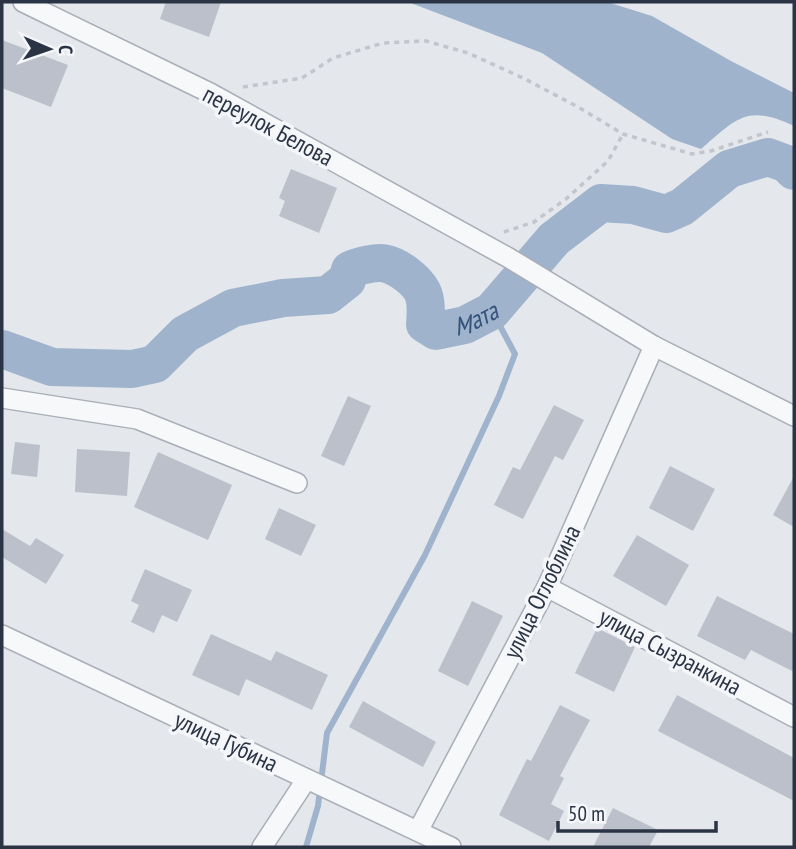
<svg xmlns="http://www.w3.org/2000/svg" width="796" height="849" font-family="'PT Sans Narrow',sans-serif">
  <rect width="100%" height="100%" fill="#e4e7ec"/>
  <path fill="#9fb4cc" d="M408,2H607L652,16L731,61L794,93V126C747,104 737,118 701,149L672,139L542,53Z"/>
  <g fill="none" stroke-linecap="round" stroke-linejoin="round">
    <polyline stroke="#9fb4cc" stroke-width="6" points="306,847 318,806 327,733 425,555 499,396 515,354 492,311"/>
    <path stroke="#9fb4cc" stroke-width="38" id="s1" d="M2,349L52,367L132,369L155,364L185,334L233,308L283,298L328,295L347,280L350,270C358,266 378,261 387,264C399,267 416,280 422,291C427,301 426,312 425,324L436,331L465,325L492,311L554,239L601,203L633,205L666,214L682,207L729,169L768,157L787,164L794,171"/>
  </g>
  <g fill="#bbc0ca">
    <polygon points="166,2 221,2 209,37 160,19"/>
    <polygon points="2,40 68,65 51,107 2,88"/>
    <polygon points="291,169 337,188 319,233 279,216 285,201 279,198"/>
    <polygon points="348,396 371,406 344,466 321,456"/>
    <polygon points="554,405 584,420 563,460 555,456 523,519 494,505 513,467 520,470"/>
    <polygon points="15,442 40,445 37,477 11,474"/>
    <polygon points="77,449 130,452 127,496 75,492"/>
    <polygon points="158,452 232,485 208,540 134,507"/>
    <polygon points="670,466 715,489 693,531 649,508"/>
    <polygon points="794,476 794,527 773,515"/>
    <polygon points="279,508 316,525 301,556 265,539"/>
    <polygon points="2,529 30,546 36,538 64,555 46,584 2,557"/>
    <polygon points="637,535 689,565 666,606 613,576"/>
    <polygon points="145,569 192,590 177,622 162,615 154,633 131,622 139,605 131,601"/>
    <polygon points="717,596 794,634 794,672 751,650 745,660 697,636"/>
    <polygon points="472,601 503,616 468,686 438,671"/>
    <polygon points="597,628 635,647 614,692 575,673"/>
    <polygon points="211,634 271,661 276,651 328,675 312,710 246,679 239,696 192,675"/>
    <polygon points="677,695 794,758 794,801 658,731"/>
    <polygon points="363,701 436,742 423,767 349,727"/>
    <polygon points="560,705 590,720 560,776 564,778 551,804 564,811 549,841 499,815 527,759 531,761"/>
    <polygon points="613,808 658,830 649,847 593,847"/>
  </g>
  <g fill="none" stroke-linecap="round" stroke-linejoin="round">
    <g stroke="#a9aeb7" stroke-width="22">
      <g id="minor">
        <polyline points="23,2 210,93 509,258 654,346 794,416"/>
        <polyline points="2,398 137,419 297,483"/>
        <polyline points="547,587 794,717"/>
        <polyline points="2,635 451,847"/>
        <polyline points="418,831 547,587 654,346"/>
        <polyline points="262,847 306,780"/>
      </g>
    </g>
    <g stroke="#c2c5cb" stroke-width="3.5" stroke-dasharray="5 5" stroke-linecap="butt">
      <polyline points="243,87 302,78 333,58 383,43 426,41 468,53 523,78 578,107 623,134 692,154 711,151 768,132"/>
      <polyline points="504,232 534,222 566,199 608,161 623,134"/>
    </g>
    <use href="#minor" stroke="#f7f8fa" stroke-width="19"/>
  </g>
  <g text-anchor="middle" stroke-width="7" stroke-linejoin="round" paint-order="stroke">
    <g font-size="24" fill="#2b3445" stroke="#f4f6f9">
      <text transform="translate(268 126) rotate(28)" y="8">переулок Белова</text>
      <text transform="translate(542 592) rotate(-64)" y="8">улица Оглоблина</text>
      <text transform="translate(670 652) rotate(28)" y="8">улица Сызранкина</text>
      <text transform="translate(226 742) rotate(25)" y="8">улица Губина</text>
    </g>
    <g font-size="26" font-style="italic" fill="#34527a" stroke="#f4f6f9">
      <text dy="9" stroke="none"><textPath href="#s1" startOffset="556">Мата</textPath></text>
    </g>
  </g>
  <rect width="796" height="849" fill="none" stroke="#2b3445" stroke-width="7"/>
  <g transform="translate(49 49) rotate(92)" stroke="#f4f6f9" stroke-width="5" paint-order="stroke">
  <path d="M0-5L12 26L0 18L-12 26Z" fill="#2b3445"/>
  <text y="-10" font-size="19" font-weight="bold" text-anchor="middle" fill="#2b3445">С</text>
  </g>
  <path d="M558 821v10h158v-10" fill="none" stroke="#2b3445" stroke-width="3.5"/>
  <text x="568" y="821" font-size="21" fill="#2b3445" stroke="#f4f6f9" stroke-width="5" paint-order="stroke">50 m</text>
</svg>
